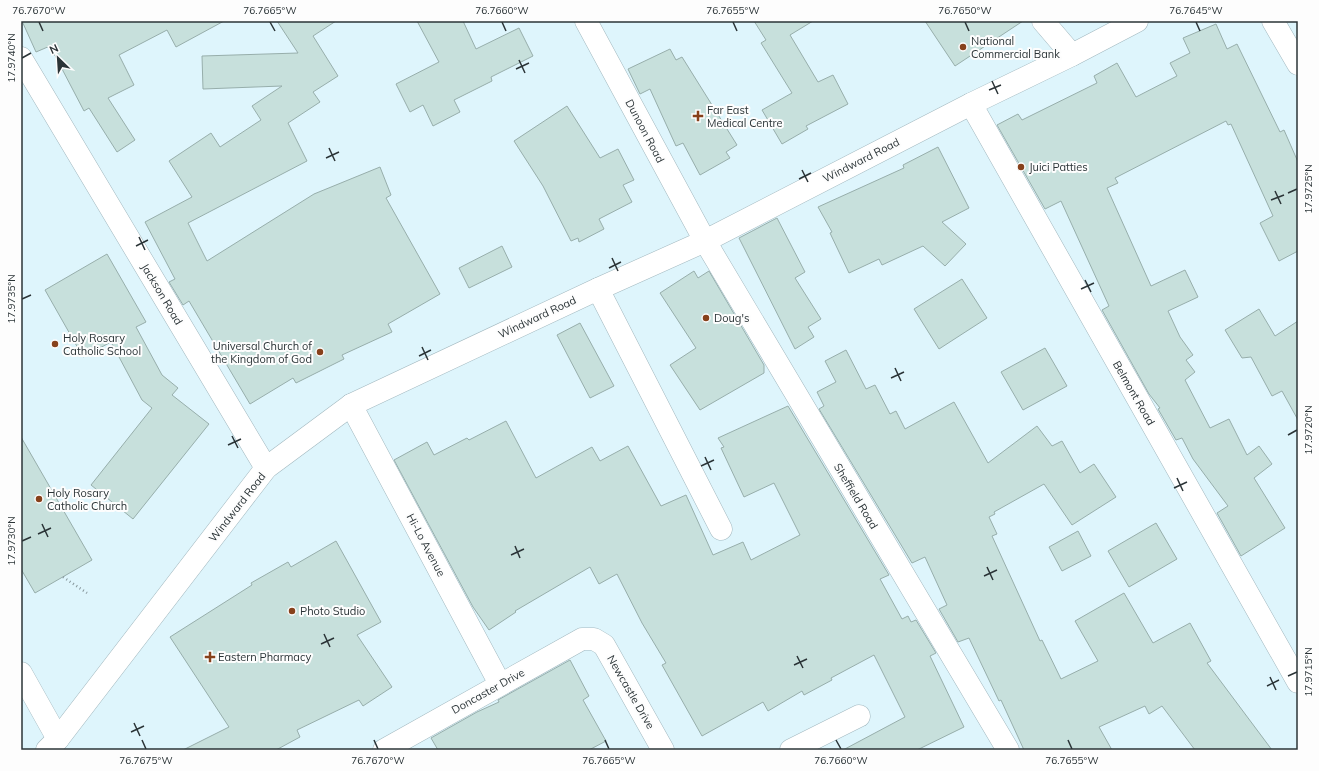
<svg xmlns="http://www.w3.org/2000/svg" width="1319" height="771" font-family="Mulish,sans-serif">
  <rect width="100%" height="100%" fill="#def5fc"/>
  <g fill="#c7e0dc" stroke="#97aeab">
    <polygon points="22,21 224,21 176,47 167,30 119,55 134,85 108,98 135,140 117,152 89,108 84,111 50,46 36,52"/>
    <polygon points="277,21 336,21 313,36 338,76 313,92 320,102 288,123 307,161 188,223 207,261 314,194 380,167 391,195 386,198 440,294 388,324 392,332 342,355 344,359 296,383 293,378 250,404 189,301 183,305 169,282 175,279 145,222 192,197 169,161 211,133 220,147 261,120 252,106 282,86 203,89 202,56 298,53"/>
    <polygon points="417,21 463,21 476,49 519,28 533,56 491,77 492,81 454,100 460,112 433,126 423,105 410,112 396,84 439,62"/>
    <polygon points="754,21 813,21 790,35 818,82 833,75 848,104 806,126 808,129 782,144 762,110 792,93 761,43 766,40"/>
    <polygon points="925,21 1023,21 955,66"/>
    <polygon points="1216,24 1227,49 1237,44 1280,132 1284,130 1298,162 1298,251 1279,261 1260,223 1273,216 1231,124 1228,125 1226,121 1115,178 1118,183 1107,188 1151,286 1185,270 1198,297 1168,311 1180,337 1193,355 1186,360 1195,372 1185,380 1210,428 1229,419 1247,455 1259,446 1272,464 1254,478 1285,528 1241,556 1217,513 1228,506 1193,459 1182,438 1176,440 1158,409 1160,408 1149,394 1102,310 1109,306 1061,201 1045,209 997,125 1018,114 1022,120 1097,83 1094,76 1117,63 1136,97 1177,76 1170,63 1190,53 1183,38"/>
    <polygon points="670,49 676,60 682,57 737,145 726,152 730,158 700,175 683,143 676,146 650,89 640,94 628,69"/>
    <polygon points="567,106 600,158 618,149 634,180 623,185 632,202 599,219 604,229 579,242 578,238 571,241 543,186 514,141"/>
    <polygon points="938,147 969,208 942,222 966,244 945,266 923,246 882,265 879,259 849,273 830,233 832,232 818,207 904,168 903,165"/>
    <polygon points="777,218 805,272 795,278 821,319 808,327 814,337 795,349 739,238"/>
    <polygon points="502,246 512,267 469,288 459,268"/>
    <polygon points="107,254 146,322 136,327 162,375 178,388 172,395 209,424 133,519 91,485 152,408 142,400 111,342 83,357 45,290"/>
    <polygon points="694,271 698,278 709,271 764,365 764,373 700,410 670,365 696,348 660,293"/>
    <polygon points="962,279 987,318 939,349 914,309"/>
    <polygon points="1259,309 1275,336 1298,321 1298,420 1282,391 1272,396 1251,357 1242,358 1225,330"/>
    <polygon points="580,323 614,386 590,398 557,335"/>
    <polygon points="1045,348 1067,386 1023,410 1001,372"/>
    <polygon points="846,350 866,389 875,385 890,414 896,411 905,429 954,402 988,463 1037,426 1052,446 1062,441 1080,473 1094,464 1116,497 1072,525 1044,484 994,512 995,514 989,517 997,534 992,536 1040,641 1042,640 1061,679 1098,661 1075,621 1124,593 1153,643 1190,623 1211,661 1207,663 1272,750 1195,750 1162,706 1149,714 1145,706 1099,727 1112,750 1024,750 1001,700 999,701 969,638 958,642 939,609 947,605 925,557 912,563 819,409 824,406 817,392 836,382 825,361"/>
    <polygon points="788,406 889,575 880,579 902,619 908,616 911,622 916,620 936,653 930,656 964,727 917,750 843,750 905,717 874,655 831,678 832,680 804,695 802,691 768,711 763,702 702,736 662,665 666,663 642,623 617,574 599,584 590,567 515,611 516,612 489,630 473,607 394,460 427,442 434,455 467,438 469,440 506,421 536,478 592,447 600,461 628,446 661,506 686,495 713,555 743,542 751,560 800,535 774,483 744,497 721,448 724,447 718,438"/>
    <polygon points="21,437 92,560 35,593 21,569"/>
    <polygon points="1156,523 1177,559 1129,587 1108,551"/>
    <polygon points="1078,531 1091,556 1062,571 1049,547"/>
    <polygon points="336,541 381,622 357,635 392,687 363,706 359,700 297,730 300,737 276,750 183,750 229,727 170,637 252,585 251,583 288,562 291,567"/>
    <polygon points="570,660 589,696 583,700 606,741 589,750 438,750 431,738 477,712 499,702 498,700"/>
  </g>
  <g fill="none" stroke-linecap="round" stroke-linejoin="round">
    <g stroke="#a2b8bf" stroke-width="23">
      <g id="minor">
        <polyline points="586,21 705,241 1008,750"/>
        <polyline points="1043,21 1072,55"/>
        <polyline points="1273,21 1298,64"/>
        <polyline points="21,58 266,468"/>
        <polyline points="971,104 1298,682"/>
        <polyline points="598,289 721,529"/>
        <polyline points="351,405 500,684"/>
        <polyline points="21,673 58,739"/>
        <polyline points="384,750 582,639 594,639 604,645 663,750"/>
        <polyline points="791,750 859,716"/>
      </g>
    </g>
    <g stroke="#a2b8bf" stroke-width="23">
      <polyline id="secondary" points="47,750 58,739 266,468 351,405 598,289 705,241 971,104 1072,55 1137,21"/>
    </g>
    <polyline stroke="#87979c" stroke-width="2.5" stroke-dasharray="1 3" stroke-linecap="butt" points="63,577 87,593"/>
    <use href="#minor" stroke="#fff" stroke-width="22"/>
    <use href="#secondary" stroke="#fff" stroke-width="22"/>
  </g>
  <path fill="none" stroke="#2b3437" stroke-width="1.5" d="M39,22L43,31M270,22L275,31M502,22L506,31M733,22L737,31M965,22L969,31M1196,22L1200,31M22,58L31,53M519,60L525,73M516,69L529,63M992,81L998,94M989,90L1001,85M329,148L335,161M326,158L339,152M802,170L808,182M799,179L811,173M1275,191L1281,204M1288,193L1297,189M1271,200L1284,195M139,237L145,250M136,246L148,240M612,258L618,271M609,268L621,262M1085,280L1091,292M1081,289L1094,283M22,299L31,295M422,347L428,360M419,356L431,350M895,368L901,381M891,378L904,372M1288,435L1297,430M232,436L238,448M228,445L241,439M705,457L711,470M701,466L714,460M1177,478L1183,491M1174,488L1187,482M42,524L48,537M38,534L51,528M22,541L31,537M515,546L520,558M511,555L524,549M987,567L993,580M984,576L997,570M324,634L330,647M321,644L334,638M797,656L803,668M794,665L807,659M1288,676L1297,672M1270,677L1276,690M1267,686L1279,680M134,723L140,736M131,732L144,726M142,740L146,749M374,740L378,749M605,740L609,749M836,740L841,749M1068,740L1072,749"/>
  <g fill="#87411b" stroke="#fdfdfd" stroke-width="1.5">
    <circle cx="963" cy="47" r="4"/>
    <path d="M696 110h4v4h4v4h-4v4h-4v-4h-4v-4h4z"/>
    <circle cx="1021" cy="167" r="4"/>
    <circle cx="706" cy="318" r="4"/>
    <circle cx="55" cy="344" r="4"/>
    <circle cx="320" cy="352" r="4"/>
    <circle cx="39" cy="499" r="4"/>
    <circle cx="292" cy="611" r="4"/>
    <path d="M208 651h4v4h4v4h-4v4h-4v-4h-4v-4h4z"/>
  </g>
  <g text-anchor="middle" stroke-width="4" stroke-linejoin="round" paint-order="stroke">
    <g font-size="11" fill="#2b3437" stroke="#fdfdfd" text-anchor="start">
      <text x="971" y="45">National<tspan x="971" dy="13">Commercial Bank</tspan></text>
      <text x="707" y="114">Far East<tspan x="707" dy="13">Medical Centre</tspan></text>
      <text x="1029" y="171">Juici Patties</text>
      <text x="714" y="322">Doug's</text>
      <text x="63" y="342">Holy Rosary<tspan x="63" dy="13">Catholic School</tspan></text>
      <text x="312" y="350" text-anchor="end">Universal Church of<tspan x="312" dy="13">the Kingdom of God</tspan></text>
      <text x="47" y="497">Holy Rosary<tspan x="47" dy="13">Catholic Church</tspan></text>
      <text x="300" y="615">Photo Studio</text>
      <text x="218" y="661">Eastern Pharmacy</text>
    </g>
    <g font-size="11" fill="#2b3437" stroke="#fdfdfd">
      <text transform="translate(645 131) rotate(62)" y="4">Dunoon Road</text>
      <text transform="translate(861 160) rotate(-27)" y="4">Windward Road</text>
      <text transform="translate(162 294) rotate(59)" y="4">Jackson Road</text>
      <text transform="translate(537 317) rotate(-25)" y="4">Windward Road</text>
      <text transform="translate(1134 393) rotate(60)" y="4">Belmont Road</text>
      <text transform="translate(856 496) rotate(59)" y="4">Sheffield Road</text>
      <text transform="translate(237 507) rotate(-52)" y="4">Windward Road</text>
      <text transform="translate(426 545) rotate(62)" y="4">Hi-Lo Avenue</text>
      <text transform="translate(488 691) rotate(-29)" y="4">Doncaster Drive</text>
      <text transform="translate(631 692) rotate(60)" y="4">Newcastle Drive</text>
    </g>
  </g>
  <rect width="1319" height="771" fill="none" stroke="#fdfdfd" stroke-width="44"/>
  <g transform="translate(58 58) rotate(335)" stroke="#fdfdfd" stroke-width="3" paint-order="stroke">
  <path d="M0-3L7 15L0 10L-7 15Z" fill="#2b3437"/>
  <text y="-6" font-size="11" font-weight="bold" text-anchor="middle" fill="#2b3437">N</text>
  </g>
  <rect x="22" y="22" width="1275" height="727" fill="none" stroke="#2b3437" stroke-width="1.5"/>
  <g font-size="10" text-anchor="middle" fill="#2b3437">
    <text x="39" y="14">76.7670°W</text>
    <text x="270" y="14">76.7665°W</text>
    <text x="502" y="14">76.7660°W</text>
    <text x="733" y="14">76.7655°W</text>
    <text x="965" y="14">76.7650°W</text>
    <text x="1196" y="14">76.7645°W</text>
    <text transform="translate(11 58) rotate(-90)" y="4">17.9740°N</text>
    <text transform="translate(1308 189) rotate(-90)" y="4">17.9725°N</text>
    <text transform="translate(11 299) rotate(-90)" y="4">17.9735°N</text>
    <text transform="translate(1308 430) rotate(-90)" y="4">17.9720°N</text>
    <text transform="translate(11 541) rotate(-90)" y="4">17.9730°N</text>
    <text transform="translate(1308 672) rotate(-90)" y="4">17.9715°N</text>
    <text x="146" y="764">76.7675°W</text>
    <text x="378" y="764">76.7670°W</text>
    <text x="609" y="764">76.7665°W</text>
    <text x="841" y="764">76.7660°W</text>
    <text x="1072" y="764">76.7655°W</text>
  </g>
</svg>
